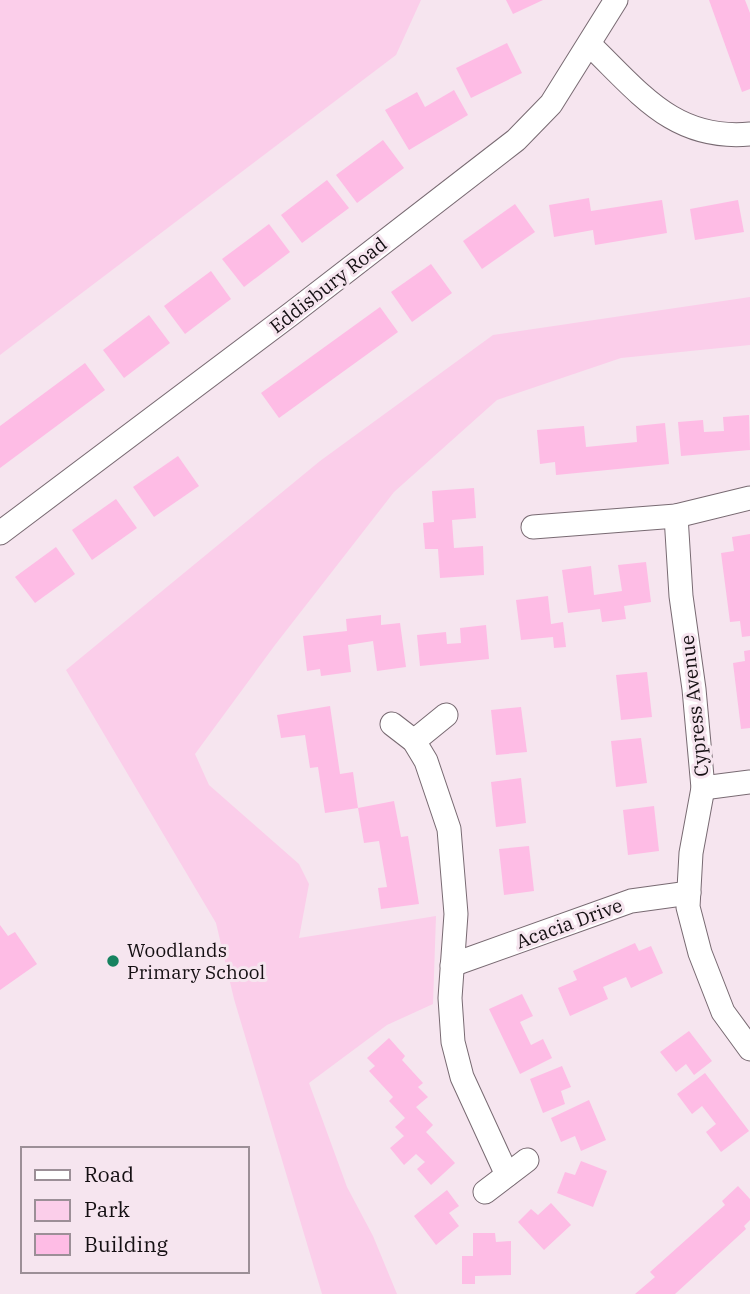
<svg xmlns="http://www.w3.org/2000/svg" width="750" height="1294" font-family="'IBM Plex Serif',serif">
  <rect width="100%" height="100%" fill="#f6e5ef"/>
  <g fill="#fbceea">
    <polygon points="0,0 421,0 396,55 0,355"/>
    <polygon points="750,297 750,345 621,358 497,400 394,492 275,645 195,754 209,785 299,864 309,884 299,938 436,916 433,1004 387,1025 309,1083 347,1187 373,1236 397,1294 322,1294 234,999 216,923 66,670 320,461 493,335"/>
  </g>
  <g fill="#febce5">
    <polygon points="506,0 543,0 513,14"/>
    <polygon points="709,0 745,0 750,13 750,89 742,92"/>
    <polygon points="507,43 522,73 471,98 456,68"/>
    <polygon points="454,90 468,115 409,150 385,110 417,92 425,107"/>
    <polygon points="383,140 404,168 357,203 336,175"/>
    <polygon points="327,180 349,208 302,243 281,215"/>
    <polygon points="589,198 591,211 662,200 667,233 595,245 593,230 554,237 549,205"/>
    <polygon points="738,200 744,232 695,240 690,209"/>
    <polygon points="515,204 535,232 482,269 463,241"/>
    <polygon points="269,224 290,252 244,287 222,259"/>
    <polygon points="431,264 452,293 412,322 391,292"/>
    <polygon points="211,271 231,299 185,334 164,306"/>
    <polygon points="380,307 398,332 279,418 261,393"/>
    <polygon points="149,315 170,343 124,378 103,350"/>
    <polygon points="85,363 105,390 0,468 0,426"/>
    <polygon points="749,415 750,450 681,456 678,422 703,420 704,432 724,431 723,417"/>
    <polygon points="665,423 669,464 556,475 555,462 540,464 537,430 584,426 586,447 637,442 636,426"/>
    <polygon points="178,456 199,486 154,517 133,487"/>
    <polygon points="474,488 476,518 452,520 454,548 483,546 484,575 440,578 438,549 425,549 423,523 434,522 432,491"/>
    <polygon points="116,499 137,528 92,560 72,530"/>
    <polygon points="750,534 750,636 742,637 740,621 730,622 721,553 734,551 732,537"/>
    <polygon points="56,547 75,574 35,603 15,577"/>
    <polygon points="646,562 651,602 624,606 626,619 602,622 600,609 568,613 562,570 591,566 594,595 622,591 618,565"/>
    <polygon points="548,596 551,624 563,622 566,647 554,648 553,637 521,640 516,600"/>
    <polygon points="381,615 381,625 400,623 406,667 377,671 373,641 348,645 351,672 321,676 320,669 307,671 303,636 347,631 346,619"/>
    <polygon points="486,625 489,659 420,666 417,635 446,632 447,644 461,643 460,628"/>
    <polygon points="750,650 750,728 741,729 733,663 745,661 744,651"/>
    <polygon points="647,672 652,717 621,720 616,675"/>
    <polygon points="330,706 340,774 353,772 358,808 325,813 318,767 310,768 305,735 281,738 277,715"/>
    <polygon points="521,707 527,752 496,755 491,710"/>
    <polygon points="641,738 647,783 616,787 611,741"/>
    <polygon points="521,778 526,823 496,827 491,782"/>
    <polygon points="394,801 401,837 408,836 419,904 381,909 378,888 387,887 379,841 364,843 358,808"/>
    <polygon points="654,806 659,851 628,855 623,810"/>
    <polygon points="529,846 534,891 504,895 499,849"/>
    <polygon points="0,925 8,936 15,932 37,964 0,990"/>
    <polygon points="635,943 639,951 651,946 663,973 631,988 626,977 603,987 608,999 570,1016 558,988 577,980 573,971"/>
    <polygon points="522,994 533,1016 520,1022 531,1045 543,1039 552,1058 520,1074 489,1009"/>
    <polygon points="689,1031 712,1061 694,1075 686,1064 676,1072 660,1052"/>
    <polygon points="389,1038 405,1056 402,1060 423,1083 418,1087 428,1097 416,1107 433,1125 426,1132 455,1163 431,1185 417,1169 425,1162 416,1154 404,1165 390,1148 404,1136 395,1127 405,1118 389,1101 393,1097 369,1071 375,1066 367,1058"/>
    <polygon points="562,1066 571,1087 561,1091 565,1104 543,1113 530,1079"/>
    <polygon points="705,1073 749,1131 721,1152 706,1132 716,1124 702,1106 692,1114 677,1094"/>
    <polygon points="589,1100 606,1140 581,1151 575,1136 561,1142 551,1118"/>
    <polygon points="581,1161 607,1171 593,1207 557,1193 565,1172 575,1175"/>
    <polygon points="738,1186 750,1199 750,1220 744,1226 746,1229 675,1294 635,1294 655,1277 650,1272 725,1205 722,1201"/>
    <polygon points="447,1190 459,1206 449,1213 459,1226 436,1245 414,1216"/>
    <polygon points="551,1203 571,1225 544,1250 518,1222 531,1209 538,1215"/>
    <polygon points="473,1233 495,1233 496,1242 511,1241 511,1275 475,1276 475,1284 462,1284 462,1256 473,1256"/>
  </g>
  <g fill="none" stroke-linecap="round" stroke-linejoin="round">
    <g stroke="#786a72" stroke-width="25">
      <g id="minor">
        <path d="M590,45C640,93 674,141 750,134"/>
        <polyline points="676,516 681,596 694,689 703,788 691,853 688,907 700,953 723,1012 750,1049"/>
        <polyline points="533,527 676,516 750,498"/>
        <polyline points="0,533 291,314 516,140 551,104 616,0"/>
        <polyline points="392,724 414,741 426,761 449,829 456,914 450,998 453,1042 462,1077 507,1175"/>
        <polyline points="414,741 446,715"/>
        <polyline points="703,788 750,782"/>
        <polyline points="452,965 631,901 689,893"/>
        <polyline points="485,1192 527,1160"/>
      </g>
    </g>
    <use href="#minor" stroke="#fff" stroke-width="23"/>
  </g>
  <circle fill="#16825f" stroke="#f6e5ef" stroke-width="2.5" cx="113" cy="961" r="7"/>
  <g text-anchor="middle" stroke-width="6" stroke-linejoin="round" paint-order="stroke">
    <g font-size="19" fill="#140f12" stroke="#f6e5ef">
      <text transform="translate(328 285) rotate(-38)" y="7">Eddisbury Road</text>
      <text transform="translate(694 706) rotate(-96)" y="7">Cypress Avenue</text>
      <text transform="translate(569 923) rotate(-20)" y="7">Acacia Drive</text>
    </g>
    <g font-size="19" fill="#140f12" stroke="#f6e5ef" text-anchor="start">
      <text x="127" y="957">Woodlands<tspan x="127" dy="22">Primary School</tspan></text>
    </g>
  </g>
  <rect x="21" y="1147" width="228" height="126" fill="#f6e5ef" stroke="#9c8f97" stroke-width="2"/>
  <rect x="35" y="1170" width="35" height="10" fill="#ffffff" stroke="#9c8f97" stroke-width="2"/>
  <text x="84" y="1182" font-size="21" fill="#140f12">Road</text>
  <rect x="35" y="1200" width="35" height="21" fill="#fbceea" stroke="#9c8f97" stroke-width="2"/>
  <text x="84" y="1217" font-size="21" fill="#140f12">Park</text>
  <rect x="35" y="1234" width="35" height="21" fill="#febce5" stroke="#9c8f97" stroke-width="2"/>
  <text x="84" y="1252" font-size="21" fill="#140f12">Building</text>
</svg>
